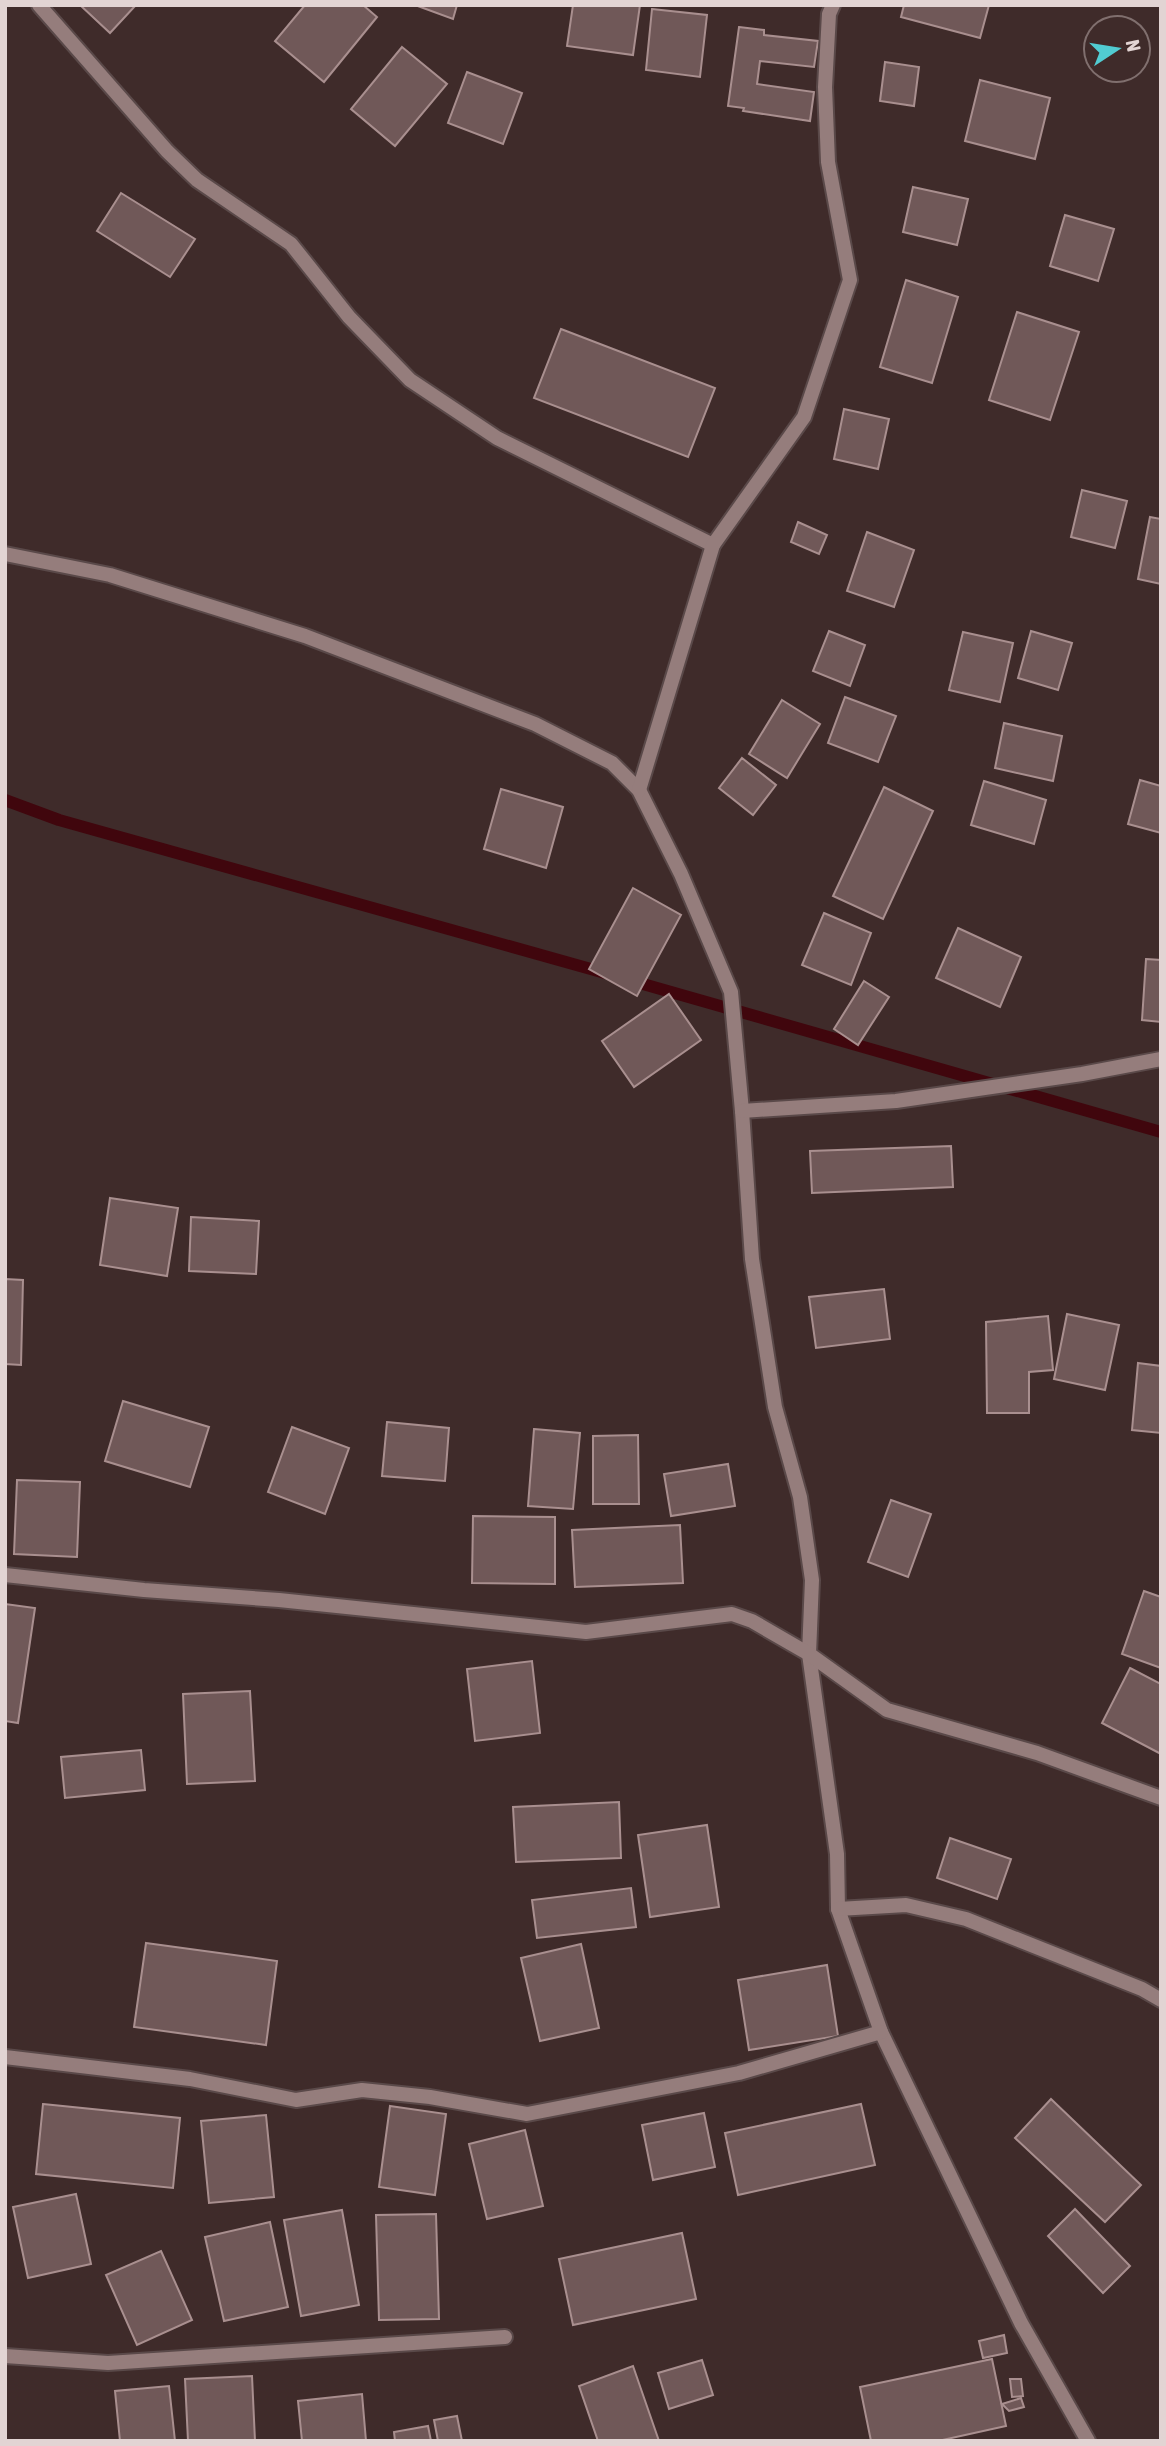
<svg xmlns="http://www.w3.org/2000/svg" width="1166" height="2446" font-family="'Asap Condensed',sans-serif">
  <rect width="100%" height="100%" fill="#3f2b2a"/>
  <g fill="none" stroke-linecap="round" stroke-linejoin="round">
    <g stroke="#40060d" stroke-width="12">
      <polyline points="5,800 59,820 605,973"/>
      <polyline points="629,980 1161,1132"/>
    </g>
  </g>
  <g fill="#705858" stroke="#a98f8f" stroke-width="2">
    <polygon points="80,5 136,5 110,33"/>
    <polygon points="305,5 363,5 377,17 324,82 275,41"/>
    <polygon points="415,5 457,5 453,19"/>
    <polygon points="573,5 640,5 633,55 567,46"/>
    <polygon points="904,5 989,5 980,38 901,17"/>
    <polygon points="652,9 707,15 700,77 646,70"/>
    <polygon points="739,27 764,30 764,35 818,41 814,67 760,61 757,84 814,92 810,121 743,111 744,108 728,106"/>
    <polygon points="402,47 447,84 395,146 351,109"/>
    <polygon points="885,62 919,67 914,106 880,101"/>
    <polygon points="467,72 522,93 503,144 448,123"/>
    <polygon points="980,80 1050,98 1035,159 965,141"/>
    <polygon points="913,187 968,199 957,245 903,232"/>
    <polygon points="121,193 195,239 170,277 97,231"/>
    <polygon points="1065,215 1114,229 1098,281 1050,266"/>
    <polygon points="906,280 958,297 932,383 880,367"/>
    <polygon points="1017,312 1079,332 1050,420 989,400"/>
    <polygon points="561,329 715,388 688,457 534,398"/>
    <polygon points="844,409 889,419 878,469 834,459"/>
    <polygon points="1082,490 1127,501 1115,548 1071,537"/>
    <polygon points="1150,517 1161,519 1161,584 1138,579"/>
    <polygon points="798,522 827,535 819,554 791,542"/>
    <polygon points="867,532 914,550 894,607 847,591"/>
    <polygon points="829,631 865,645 850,686 813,671"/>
    <polygon points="1031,631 1072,643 1058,690 1018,678"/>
    <polygon points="963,632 1013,643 1000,702 949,690"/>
    <polygon points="845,697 896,716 878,762 828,743"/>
    <polygon points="782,700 820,724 787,778 749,754"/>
    <polygon points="1004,723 1062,736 1053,781 995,768"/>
    <polygon points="742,758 776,785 753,815 719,788"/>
    <polygon points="1140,780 1161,786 1161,833 1128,824"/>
    <polygon points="984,781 1046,800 1034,844 971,825"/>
    <polygon points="884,787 933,811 883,919 833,896"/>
    <polygon points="501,789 563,807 546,868 484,849"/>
    <polygon points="633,888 681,915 637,996 589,969"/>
    <polygon points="824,913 871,933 851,985 802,965"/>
    <polygon points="958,928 1021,957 1000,1007 936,978"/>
    <polygon points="1146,959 1161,960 1161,1022 1142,1020"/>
    <polygon points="864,981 889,997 858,1045 834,1029"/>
    <polygon points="669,994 701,1040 634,1087 602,1041"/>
    <polygon points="951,1146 953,1187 812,1193 810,1151"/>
    <polygon points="110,1198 178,1208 167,1276 100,1265"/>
    <polygon points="191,1217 259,1221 256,1274 189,1271"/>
    <polygon points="5,1279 23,1280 21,1365 5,1364"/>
    <polygon points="884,1289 890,1339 816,1348 809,1297"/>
    <polygon points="1067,1314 1119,1325 1105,1390 1054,1379"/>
    <polygon points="1048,1316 1053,1370 1029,1372 1029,1413 987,1413 986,1322"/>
    <polygon points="1138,1363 1161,1366 1161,1433 1132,1430"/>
    <polygon points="123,1401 209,1427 190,1487 105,1461"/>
    <polygon points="387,1422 449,1428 445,1481 382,1476"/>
    <polygon points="292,1427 349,1448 325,1514 268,1492"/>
    <polygon points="534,1429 580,1433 573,1509 528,1506"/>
    <polygon points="638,1435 639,1504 593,1504 593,1436"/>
    <polygon points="728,1464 735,1506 671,1516 664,1474"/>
    <polygon points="17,1480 80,1482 77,1557 14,1554"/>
    <polygon points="891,1500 931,1514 908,1577 868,1562"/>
    <polygon points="473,1516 555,1517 555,1584 472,1583"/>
    <polygon points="680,1525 683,1583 575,1587 572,1530"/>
    <polygon points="1144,1591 1161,1597 1161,1668 1122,1654"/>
    <polygon points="5,1604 35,1608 18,1723 5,1721"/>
    <polygon points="532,1661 540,1733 475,1741 467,1669"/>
    <polygon points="1130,1668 1161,1684 1161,1754 1102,1723"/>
    <polygon points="250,1691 255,1781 187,1784 183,1694"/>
    <polygon points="141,1750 145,1790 65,1798 61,1757"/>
    <polygon points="619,1802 621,1858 516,1862 513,1807"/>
    <polygon points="707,1825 719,1907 650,1917 638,1835"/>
    <polygon points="950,1838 1011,1859 997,1899 937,1878"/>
    <polygon points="631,1888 636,1927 537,1938 532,1900"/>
    <polygon points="146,1943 277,1961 266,2045 134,2027"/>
    <polygon points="581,1944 599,2028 540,2041 521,1958"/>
    <polygon points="827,1965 838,2036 749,2050 738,1980"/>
    <polygon points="1051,2099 1141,2185 1105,2222 1015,2138"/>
    <polygon points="43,2104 180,2118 173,2188 36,2174"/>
    <polygon points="861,2104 875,2165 738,2195 725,2133"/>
    <polygon points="390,2106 446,2114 435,2195 379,2187"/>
    <polygon points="704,2113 715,2167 653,2180 642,2125"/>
    <polygon points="266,2115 274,2197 209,2203 201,2121"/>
    <polygon points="525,2130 543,2206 487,2219 469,2144"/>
    <polygon points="76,2194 91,2264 28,2278 13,2207"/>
    <polygon points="1075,2209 1130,2266 1103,2293 1048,2236"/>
    <polygon points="342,2210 359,2305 301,2316 284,2220"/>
    <polygon points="436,2214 439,2319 379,2320 376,2215"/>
    <polygon points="270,2222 288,2307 224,2321 205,2237"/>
    <polygon points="682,2233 696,2299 573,2325 559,2259"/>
    <polygon points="161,2251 192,2320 137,2345 106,2275"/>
    <polygon points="1004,2335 1007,2353 983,2358 979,2341"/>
    <polygon points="992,2359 1006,2426 938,2441 871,2441 860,2387"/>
    <polygon points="702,2360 713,2395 669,2409 658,2373"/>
    <polygon points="633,2366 659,2441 598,2441 579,2386"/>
    <polygon points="252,2376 255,2441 188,2441 185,2379"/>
    <polygon points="1010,2379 1021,2379 1023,2396 1012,2397"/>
    <polygon points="169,2386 175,2441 120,2441 115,2391"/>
    <polygon points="362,2394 366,2441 302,2441 298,2401"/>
    <polygon points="1021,2398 1024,2407 1009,2411 1002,2404"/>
    <polygon points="457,2416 462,2441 438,2441 434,2420"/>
    <polygon points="428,2426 431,2441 395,2441 394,2432"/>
  </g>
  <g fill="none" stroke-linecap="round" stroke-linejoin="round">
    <g stroke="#5a4949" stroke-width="18">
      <g id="street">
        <polyline points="39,5 167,151 197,180 291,244 349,317 410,380 497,438 713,545"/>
        <polyline points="5,554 110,575 305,636 535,724 612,763 639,790 681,874 731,992 742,1111 752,1259 775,1407 800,1497 812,1580 809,1654 837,1854 838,1909 881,2032 1021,2323 1088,2441"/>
        <polyline points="639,790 713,545 804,417 850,280 828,162 825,87 829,14 833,5"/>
        <polyline points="742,1111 896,1101 1082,1074 1161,1059"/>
        <polyline points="5,1575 144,1590 279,1600 586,1632 732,1614 752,1621 809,1654 887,1710 1037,1753 1161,1798"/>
        <polyline points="838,1909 906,1905 966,1919 1142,1989 1161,2000"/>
        <polyline points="5,2057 190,2079 296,2100 362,2090 430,2097 527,2114 739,2073 881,2032"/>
        <polyline points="5,2356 108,2363 505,2337"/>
      </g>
    </g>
    <use href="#street" stroke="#957d7c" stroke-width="14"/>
  </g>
  <rect width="1166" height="2446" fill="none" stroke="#e2d4d3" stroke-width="14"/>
  <g transform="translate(1117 49) rotate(78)"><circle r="33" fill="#3f2b2a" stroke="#806f6e" stroke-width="2"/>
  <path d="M0-5L12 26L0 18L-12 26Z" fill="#51ccd2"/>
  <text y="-10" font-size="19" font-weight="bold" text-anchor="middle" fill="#e2d4d3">N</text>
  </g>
</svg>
